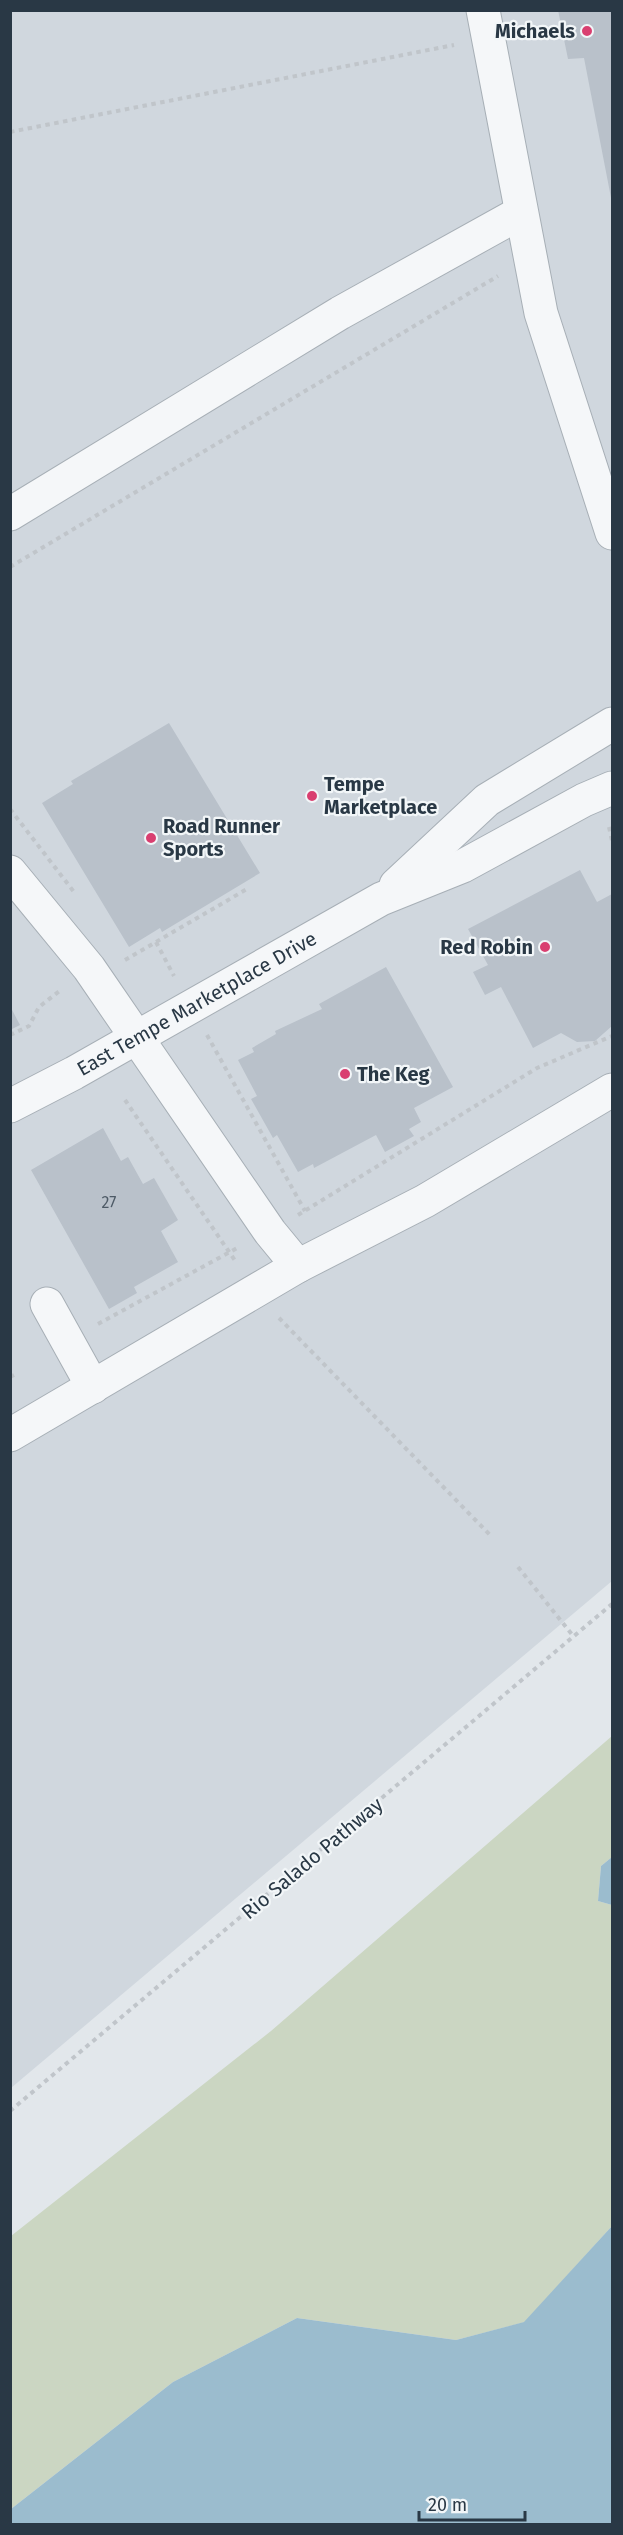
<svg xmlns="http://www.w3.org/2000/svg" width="623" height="2535" font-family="'Fira Sans',sans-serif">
  <rect width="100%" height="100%" fill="#e2e7eb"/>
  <polygon fill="#d0d7de" points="11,11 612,11 612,1581 11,2088"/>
  <polygon fill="#cbd6c2" points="612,1736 612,1857 601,1866 598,1901 612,1905 612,2226 525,2322 456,2340 297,2318 173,2382 11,2509 11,2236 271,2031"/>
  <g fill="#9bbcce">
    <polygon points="612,1857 612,1905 598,1901 601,1866"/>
    <polygon points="612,2226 612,2524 11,2524 11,2509 173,2382 297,2318 456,2340 524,2322"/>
  </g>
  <g fill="#b9c1ca">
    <polygon points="558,10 612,10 612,203 584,58 568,59"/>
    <polygon points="169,723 260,873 162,932 160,928 129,947 42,803 73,784 71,781"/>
    <polygon points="580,870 597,902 612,894 612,1026 595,1041 577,1042 561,1033 533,1048 501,987 485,995 473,972 488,965 468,929"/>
    <polygon points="386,967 453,1087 414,1108 421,1122 409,1129 414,1136 385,1152 376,1135 314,1168 313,1164 298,1172 277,1135 273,1138 251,1099 257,1096 238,1060 254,1052 252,1048 276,1034 275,1031 322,1009 319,1004"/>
    <polygon points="10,1006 20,1025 10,1030"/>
    <polygon points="103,1128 121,1161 128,1157 143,1184 154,1178 178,1220 161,1231 178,1262 134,1287 137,1293 109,1309 31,1170"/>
  </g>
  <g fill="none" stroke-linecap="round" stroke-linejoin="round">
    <g stroke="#a7afb6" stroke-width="35">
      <g id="minor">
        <polyline points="483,10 541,313 612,533"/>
        <polyline points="10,514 340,313 520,213"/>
        <polyline points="10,872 89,968 270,1232 298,1266"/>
        <polyline points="396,885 487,800 612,724"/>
        <path id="s1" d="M10,1106L74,1073L381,899L463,866L584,800L612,788"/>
        <polyline points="47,1304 93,1387"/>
        <polyline points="10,1435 298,1266 425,1201 612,1090"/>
      </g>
    </g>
    <g stroke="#c0c5ca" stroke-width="4" stroke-dasharray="4.5 4.5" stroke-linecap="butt">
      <polyline points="10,132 454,45"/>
      <polyline points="10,567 498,276"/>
      <polyline points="10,809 74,892"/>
      <polyline points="609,827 612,841"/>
      <polyline points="156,942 174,976"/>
      <polyline points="125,960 247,889"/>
      <polyline points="10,1035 29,1026 39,1007 62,989"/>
      <polyline points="207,1035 305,1211"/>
      <polyline points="125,1100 236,1262"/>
      <polyline points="298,1215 537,1068 612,1036"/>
      <polyline points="279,1318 490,1535"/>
      <polyline points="98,1324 239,1247"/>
      <polyline points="10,1377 16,1374"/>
      <polyline points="518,1567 574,1637"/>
      <polyline points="10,2111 612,1604"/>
    </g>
    <use href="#minor" stroke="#f5f7f9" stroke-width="33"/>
  </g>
  <g fill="#d93f70" stroke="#f2f6f8" stroke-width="2">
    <circle cx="587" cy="31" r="6"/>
    <circle cx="312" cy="796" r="6"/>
    <circle cx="151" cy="838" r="6"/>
    <circle cx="545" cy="947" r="6"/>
    <circle cx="345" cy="1074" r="6"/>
  </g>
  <g text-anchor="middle" stroke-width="4.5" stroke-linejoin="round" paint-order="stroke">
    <g font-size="16" fill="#4d5a66">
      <text x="109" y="1208">27</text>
    </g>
    <g font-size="20" font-weight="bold" fill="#293845" stroke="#f2f6f8" text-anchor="start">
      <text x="575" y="38" text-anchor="end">Michaels</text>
      <text x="324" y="791">Tempe<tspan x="324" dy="23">Marketplace</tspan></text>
      <text x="163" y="833">Road Runner<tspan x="163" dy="23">Sports</tspan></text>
      <text x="533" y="954" text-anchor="end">Red Robin</text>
      <text x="357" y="1081">The Keg</text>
    </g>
    <g font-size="20" fill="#293845" stroke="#f2f6f8">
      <text dy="7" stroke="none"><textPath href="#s1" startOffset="213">East Tempe Marketplace Drive</textPath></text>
      <text transform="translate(312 1858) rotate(-40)" y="7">Rio Salado Pathway</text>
    </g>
  </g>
  <rect width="623" height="2535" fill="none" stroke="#293845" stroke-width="24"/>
  <path d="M419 2511v9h106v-9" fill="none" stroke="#293845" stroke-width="3"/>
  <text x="428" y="2511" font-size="18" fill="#293845" stroke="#f2f6f8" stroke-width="4.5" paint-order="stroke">20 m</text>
</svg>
